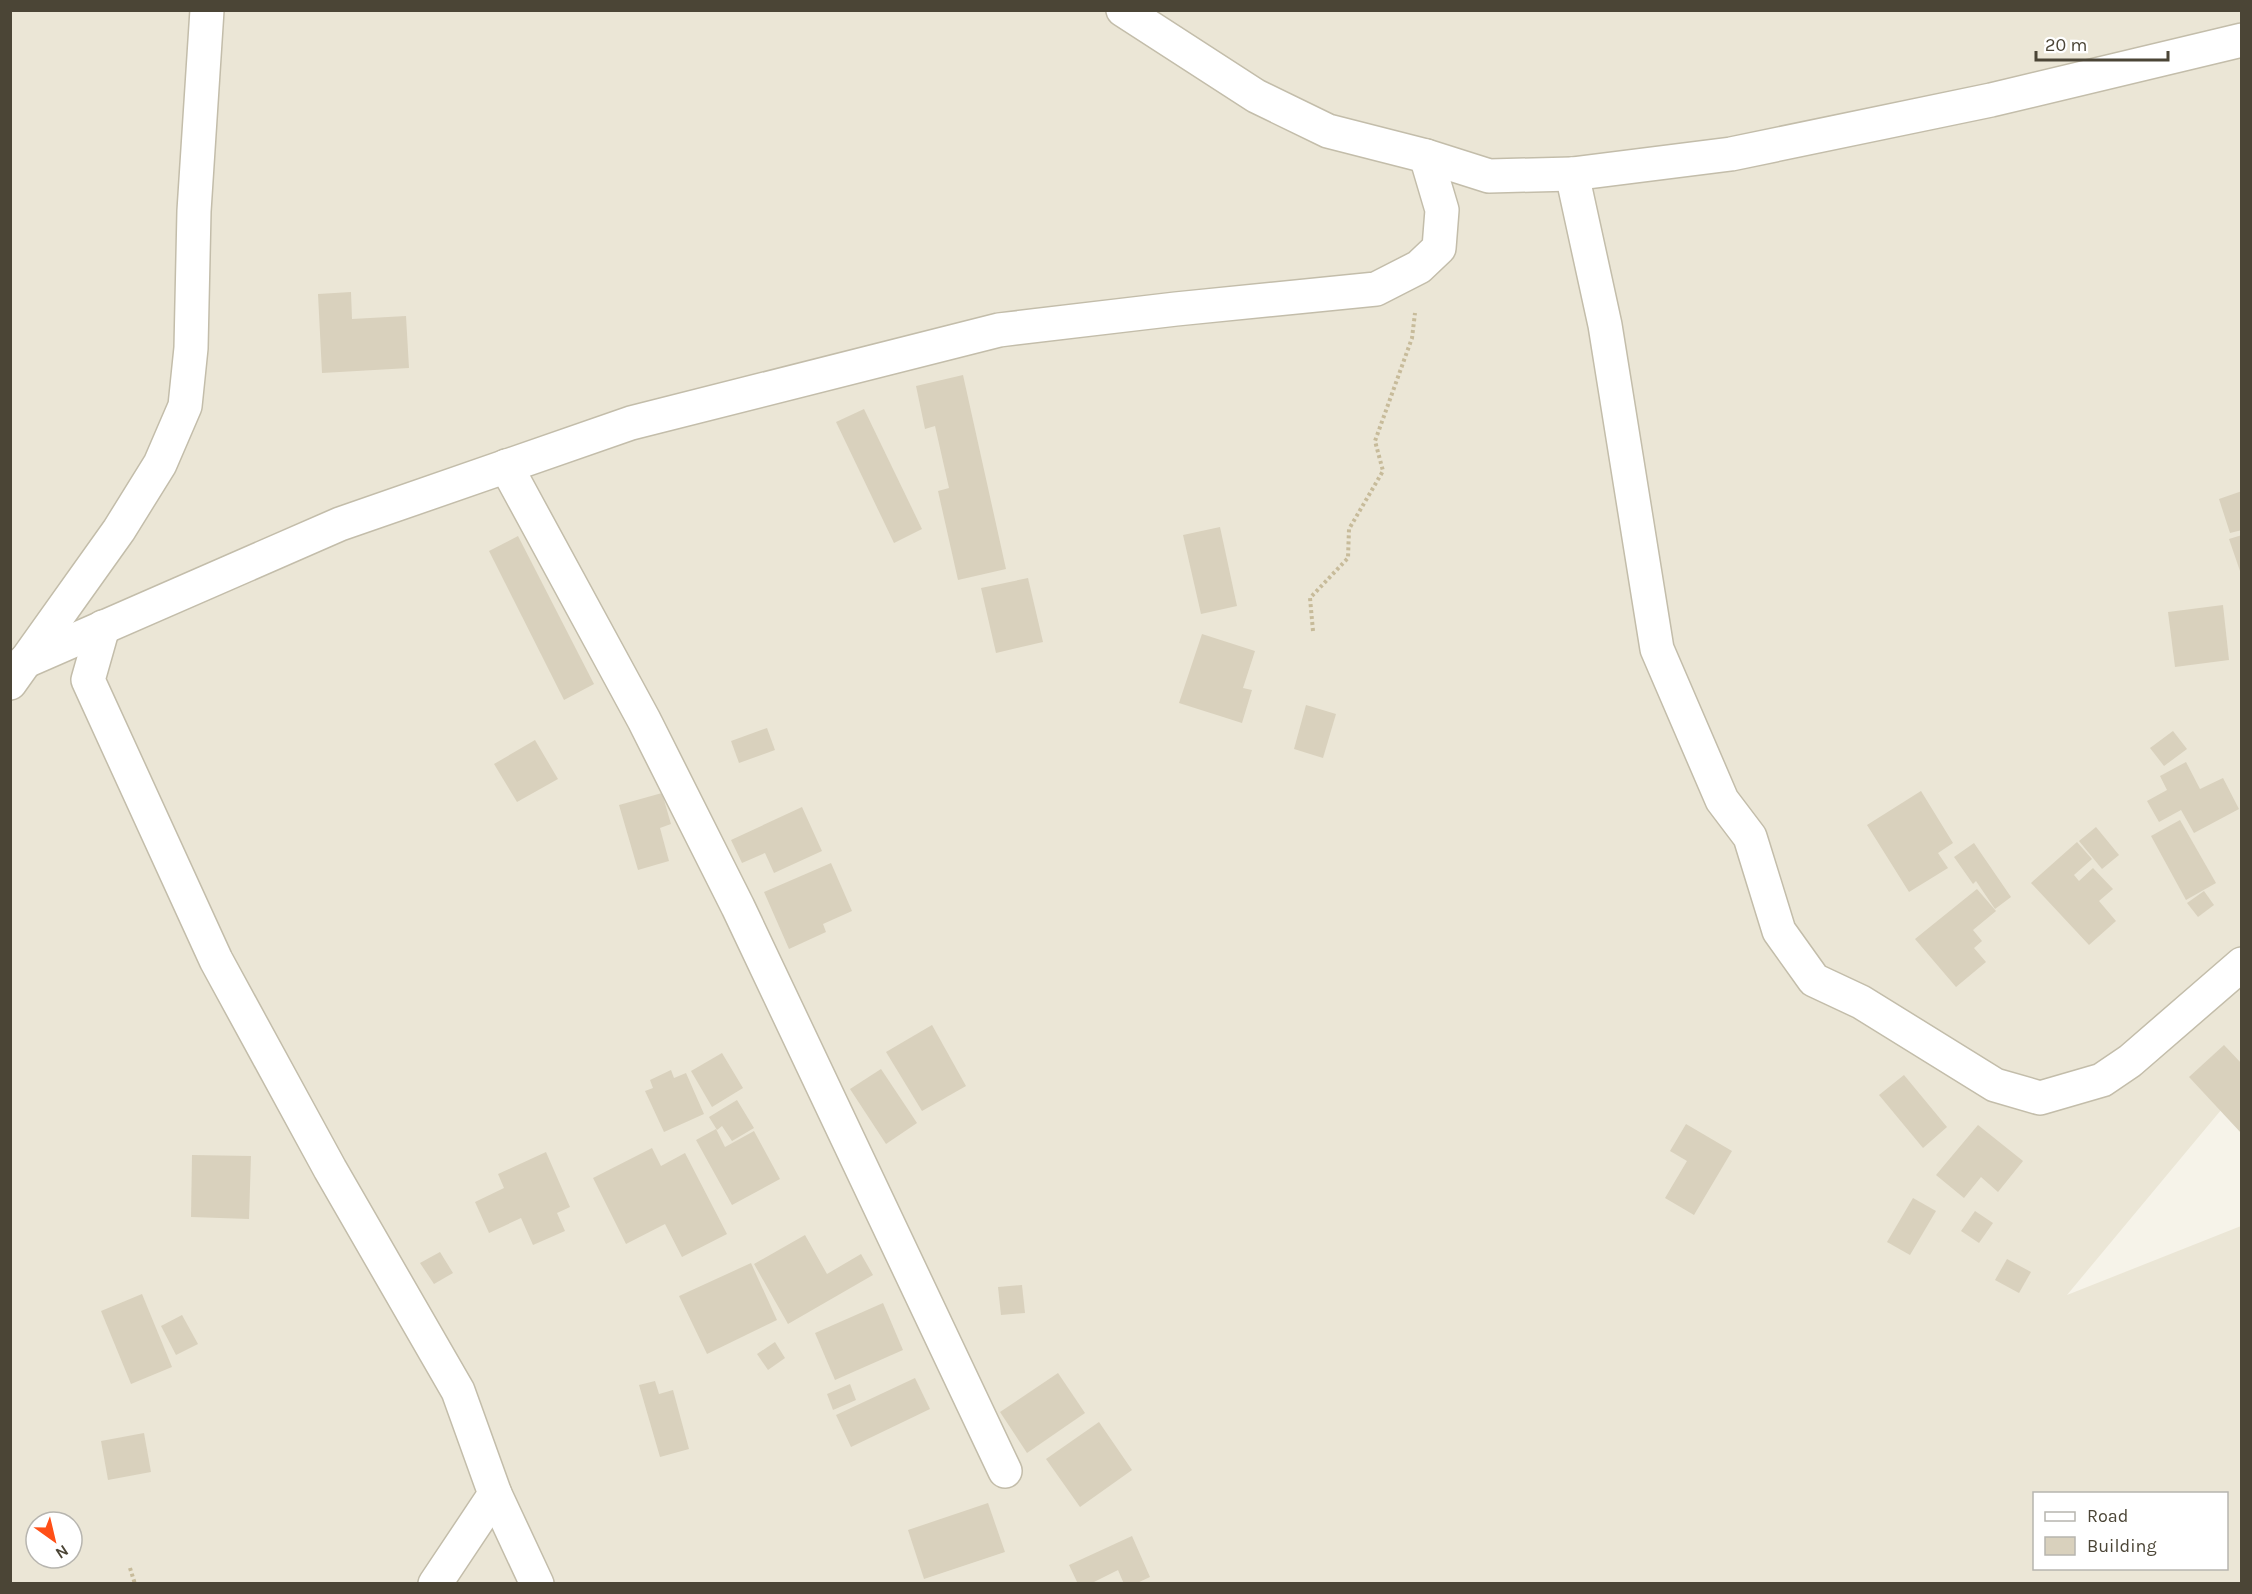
<svg xmlns="http://www.w3.org/2000/svg" width="2252" height="1594" font-family="Karla,sans-serif">
  <rect width="100%" height="100%" fill="#f6f3e9"/>
  <path fill="#ebe6d6" fill-rule="evenodd" d="M11,11H2241V1086L2067,1295L2241,1226V1583L11,1584ZM2034,1494H2226V1568H2034ZM36,1522H72V1558H36Z"/>
  <g fill="#d9d1bd">
    <polygon points="351,292 352,319 406,316 409,368 322,373 318,294"/>
    <polygon points="963,375 1006,569 958,580 938,491 949,488 935,426 925,429 916,386"/>
    <polygon points="864,409 922,529 894,543 836,422"/>
    <polygon points="2242,491 2242,530 2230,533 2219,499"/>
    <polygon points="1220,527 1237,606 1201,614 1183,535"/>
    <polygon points="2242,535 2242,574 2241,574 2229,539"/>
    <polygon points="518,536 594,684 564,700 489,551"/>
    <polygon points="1028,578 1043,642 996,653 981,588"/>
    <polygon points="2223,605 2229,660 2175,667 2168,612"/>
    <polygon points="1202,634 1255,651 1243,688 1252,690 1242,723 1179,703"/>
    <polygon points="1306,705 1336,714 1323,758 1294,749"/>
    <polygon points="767,728 775,750 739,763 731,741"/>
    <polygon points="2173,731 2187,749 2164,766 2150,748"/>
    <polygon points="535,740 558,779 517,802 494,764"/>
    <polygon points="2186,762 2200,789 2223,778 2239,809 2194,833 2181,810 2159,822 2147,801 2167,790 2160,776"/>
    <polygon points="1921,791 1953,843 1938,853 1948,868 1909,892 1867,825"/>
    <polygon points="662,793 671,824 660,828 669,861 638,870 619,805"/>
    <polygon points="802,807 822,851 774,873 765,853 742,863 731,840"/>
    <polygon points="2180,820 2216,883 2186,900 2151,836"/>
    <polygon points="2096,827 2119,855 2102,869 2079,841"/>
    <polygon points="2077,842 2092,859 2074,875 2079,881 2093,868 2113,889 2099,901 2116,921 2089,945 2031,883"/>
    <polygon points="1974,843 2011,897 1995,909 1976,881 1973,884 1954,857"/>
    <polygon points="831,863 852,911 823,924 826,932 789,949 764,892"/>
    <polygon points="1977,889 1996,911 1973,930 1982,941 1974,948 1986,962 1956,987 1915,939"/>
    <polygon points="2204,891 2214,905 2198,917 2187,903"/>
    <polygon points="932,1025 966,1086 922,1111 886,1052"/>
    <polygon points="2224,1045 2242,1064 2242,1134 2189,1077"/>
    <polygon points="722,1053 743,1088 712,1107 691,1071"/>
    <polygon points="881,1069 917,1123 886,1144 850,1089"/>
    <polygon points="671,1070 674,1078 686,1073 704,1114 664,1132 645,1091 653,1088 650,1080"/>
    <polygon points="1904,1075 1947,1127 1923,1148 1879,1095"/>
    <polygon points="737,1100 754,1128 732,1141 722,1126 717,1130 709,1117"/>
    <polygon points="1686,1124 1732,1151 1694,1215 1665,1198 1687,1161 1670,1151"/>
    <polygon points="1978,1125 2023,1161 1998,1192 1981,1177 1964,1198 1936,1175"/>
    <polygon points="716,1129 725,1147 754,1131 780,1179 732,1205 696,1140"/>
    <polygon points="652,1148 661,1166 685,1153 727,1234 682,1257 665,1224 626,1244 593,1178"/>
    <polygon points="546,1152 570,1207 557,1213 565,1231 533,1245 521,1218 489,1233 475,1202 504,1188 498,1174"/>
    <polygon points="192,1155 251,1156 249,1219 191,1217"/>
    <polygon points="1913,1198 1936,1211 1910,1255 1887,1242"/>
    <polygon points="1975,1211 1993,1223 1979,1243 1961,1231"/>
    <polygon points="805,1235 827,1274 861,1254 873,1275 788,1324 754,1264"/>
    <polygon points="440,1252 453,1273 434,1284 420,1263"/>
    <polygon points="2007,1259 2031,1272 2019,1293 1995,1280"/>
    <polygon points="751,1263 777,1320 707,1354 679,1296"/>
    <polygon points="1022,1285 1025,1313 1001,1315 998,1287"/>
    <polygon points="142,1294 172,1367 131,1384 101,1311"/>
    <polygon points="883,1303 903,1350 835,1380 815,1333"/>
    <polygon points="182,1315 198,1344 176,1355 161,1326"/>
    <polygon points="775,1342 785,1358 768,1370 757,1354"/>
    <polygon points="1058,1373 1085,1413 1027,1453 1000,1412"/>
    <polygon points="915,1378 930,1409 851,1447 836,1415"/>
    <polygon points="655,1381 659,1394 673,1390 689,1449 660,1457 639,1385"/>
    <polygon points="850,1384 856,1400 833,1410 827,1394"/>
    <polygon points="1099,1422 1132,1470 1080,1507 1046,1459"/>
    <polygon points="144,1433 151,1472 108,1480 101,1441"/>
    <polygon points="988,1503 1005,1552 924,1579 908,1530"/>
    <polygon points="1132,1536 1150,1577 1135,1584 1124,1584 1118,1570 1090,1584 1078,1584 1069,1565"/>
  </g>
  <g fill="none" stroke-linecap="round" stroke-linejoin="round">
    <g stroke="#c3bdaa" stroke-width="36">
      <g id="minor">
        <polyline points="1123,10 1256,96 1328,131 1426,156 1489,176 1572,174 1731,154 1991,100 2242,40"/>
        <polyline points="1572,174 1605,325 1657,649 1722,800 1750,837 1779,931 1814,980 1861,1002 1995,1085 2040,1098 2102,1080 2130,1061 2242,964"/>
        <polyline points="506,466 644,720 738,907 1005,1471"/>
        <polyline points="103,627 88,680 216,960 330,1169 458,1391 495,1494 435,1584"/>
        <polyline points="24,662 340,524 631,423 999,330 1176,309 1376,289 1419,267 1439,248 1442,210 1426,156"/>
        <polyline points="10,683 119,530 160,464 185,406 191,348 194,211 207,10"/>
        <polyline points="495,1494 537,1584"/>
      </g>
    </g>
    <g stroke="#c7bb9a" stroke-width="4" stroke-dasharray="3 3" stroke-linecap="butt">
      <polyline points="1313,631 1310,598 1348,558 1349,529 1383,471 1375,441 1412,338 1415,313"/>
      <polyline points="130,1568 135,1584"/>
    </g>
    <use href="#minor" stroke="#fff" stroke-width="33"/>
  </g>
  <rect width="2252" height="1594" fill="none" stroke="#4b4536" stroke-width="24"/>
  <rect x="2033" y="1492" width="195" height="78" fill="#ffffff" stroke="#b7b5af" stroke-width="1.5"/>
  <rect x="2045" y="1512" width="30" height="9" fill="#ffffff" stroke="#b7b5af" stroke-width="1.5"/>
  <text x="2087" y="1522" font-size="18" fill="#4b4536">Road</text>
  <rect x="2045" y="1537" width="30" height="18" fill="#d9d1bd" stroke="#b7b5af" stroke-width="1.5"/>
  <text x="2087" y="1552" font-size="18" fill="#4b4536">Building</text>
  <g transform="translate(54 1540) rotate(146)"><circle r="28" fill="#ffffff" stroke="#b7b5af" stroke-width="1.5"/>
  <path d="M0-4.5L10 22L0 15L-10 22Z" fill="#ff4f17"/>
  <text y="-9" font-size="16" font-weight="bold" text-anchor="middle" fill="#4b4536">N</text>
  </g>
  <path d="M2036 51v9h132v-9" fill="none" stroke="#4b4536" stroke-width="3"/>
  <text x="2045" y="51" font-size="18" fill="#4b4536" stroke="#ffffff" stroke-width="4.5" paint-order="stroke">20 m</text>
</svg>
